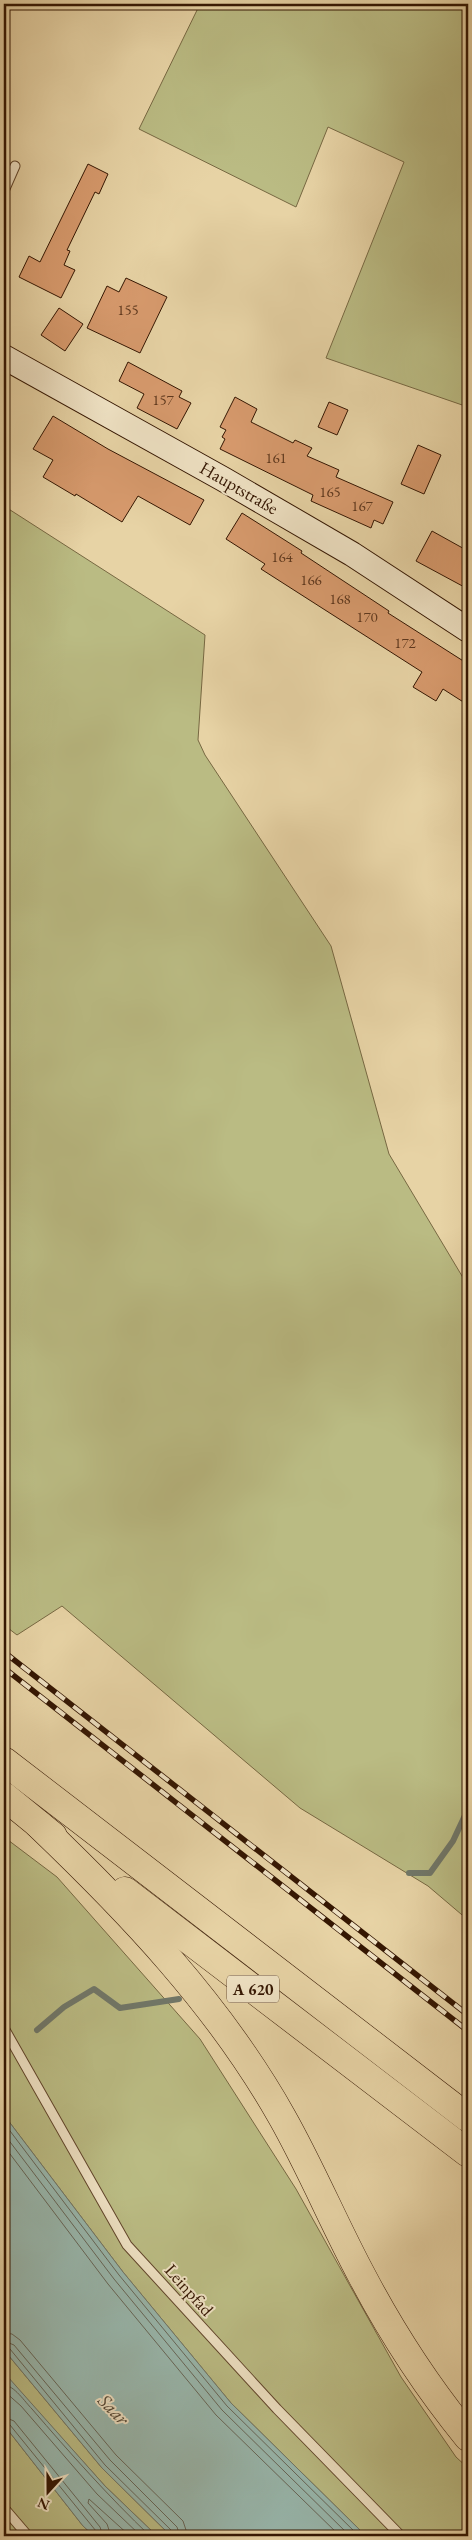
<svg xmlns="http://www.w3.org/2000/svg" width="472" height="2540" font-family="'EB Garamond',serif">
  <rect width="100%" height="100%" fill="#e7d3a5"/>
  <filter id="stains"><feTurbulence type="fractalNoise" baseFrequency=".004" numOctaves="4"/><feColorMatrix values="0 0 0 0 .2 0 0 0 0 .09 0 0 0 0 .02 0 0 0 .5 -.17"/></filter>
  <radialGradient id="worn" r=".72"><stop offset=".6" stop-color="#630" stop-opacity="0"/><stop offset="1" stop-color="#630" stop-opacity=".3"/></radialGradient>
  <g fill="#babb83" stroke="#776842">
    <polygon points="200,4 468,4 468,407 326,358 404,162 328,127 296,207 139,129"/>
    <polygon points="4,506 205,635 198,740 205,755 331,946 389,1154 468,1286 468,1920 428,1886 300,1808 62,1606 17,1635 4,1625"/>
    <polygon points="4,1837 57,1877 200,2039 296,2189 401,2377 456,2457 468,2468 468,2536 366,2536 231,2403 123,2272 4,2115"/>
    <polygon points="4,2350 102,2468 171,2536 157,2536 105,2486 8,2378 4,2382"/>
    <polygon points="4,2425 83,2526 94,2536 4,2536"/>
  </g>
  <g fill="#98b7ad" stroke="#707769">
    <polygon points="4,2115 123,2272 231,2403 366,2536 171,2536 102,2468 4,2350"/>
    <polygon points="8,2377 105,2486 157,2536 94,2536 83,2526 4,2425 4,2382"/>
  </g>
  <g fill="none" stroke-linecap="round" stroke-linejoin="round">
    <g stroke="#666658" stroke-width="1">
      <polyline points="4,2123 119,2275 227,2406 359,2536"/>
      <polyline points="4,2134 114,2279 222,2410 350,2536"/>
      <polyline points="4,2146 108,2284 216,2415 340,2536"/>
      <polyline points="4,2333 12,2334 20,2340 116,2455 183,2521 188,2536"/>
      <polyline points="4,2341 14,2345 110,2460 177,2527 180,2536"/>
      <polyline points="4,2347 10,2349 105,2465 172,2531 174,2536"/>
      <path d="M4,2385C14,2385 25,2402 32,2409C70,2453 108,2496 150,2536"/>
      <polyline points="4,2391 21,2406 97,2494 141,2536"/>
      <polyline points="4,2417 14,2421 100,2527 103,2536"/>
      <polyline points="4,2423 10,2425 96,2531 97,2536"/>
      <polyline points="111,2536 107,2524 88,2503 89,2499 130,2536"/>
    </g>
    <g stroke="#707769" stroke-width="6">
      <polyline points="409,1873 430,1873 453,1841 468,1809"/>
      <polyline points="37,2030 64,2007 94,1989 120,2008 179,1999"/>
    </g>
  </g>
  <g fill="#d79a6d" stroke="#341602">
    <polygon points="88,164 108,174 99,194 95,192 67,250 70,251 64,265 75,270 61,298 19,277 29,256 40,262"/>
    <polygon points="126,278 167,297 140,353 87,328 107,286 119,292"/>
    <polygon points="59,308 83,324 65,351 41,335"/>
    <polygon points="128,362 182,391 179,397 191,403 177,429 137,408 144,394 119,381"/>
    <polygon points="235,397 257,409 251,422 293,443 295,440 312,448 307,456 339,470 336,477 393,502 383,524 374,520 371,528 311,501 313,495 220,449 225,439 222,437 226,430 220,427"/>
    <polygon points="329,402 348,410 337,435 318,427"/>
    <polygon points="53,416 108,449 204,500 190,525 138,496 122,522 76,494 75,496 43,477 53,460 33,449"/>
    <polygon points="418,445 441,455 424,494 401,484"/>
    <polygon points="242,513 302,551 301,553 389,611 388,613 468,664 468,705 443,689 436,701 413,687 422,672 261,569 265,564 226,539"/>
    <polygon points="432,531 468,551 468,589 416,561"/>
  </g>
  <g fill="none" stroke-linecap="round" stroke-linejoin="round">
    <g stroke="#61452b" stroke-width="11">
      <g id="service">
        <polyline points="4,191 15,166"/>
        <polyline points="4,2028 127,2245 277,2409 401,2536"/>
        <polyline points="4,2508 28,2536"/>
      </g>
    </g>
    <g stroke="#341602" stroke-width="26">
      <polyline id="secondary" points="4,357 223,479 352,554 468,630"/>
    </g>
    <g stroke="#341602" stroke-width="29">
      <g id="motorway">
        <polyline points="4,1761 468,2118"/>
        <polyline points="4,1796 53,1836"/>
        <path d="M38,1824C130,1912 219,2005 282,2117C311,2168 334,2224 362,2276C392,2333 427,2387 468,2437"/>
        <polyline points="125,1891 468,2153"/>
      </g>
    </g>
    <use href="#service" stroke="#efe2c4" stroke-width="9"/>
    <use href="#secondary" stroke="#efe2c4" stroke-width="24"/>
    <use href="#motorway" stroke="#e7d3a5" stroke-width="28"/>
    <g stroke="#341602" stroke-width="5.5">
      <g id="rail">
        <polyline points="4,1652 468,2015"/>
        <polyline points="4,1668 468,2031"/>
      </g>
    </g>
    <use href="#rail" stroke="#efe2c4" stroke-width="4" stroke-dasharray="11" stroke-linecap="butt"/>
  </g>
  <g text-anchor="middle" stroke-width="4" stroke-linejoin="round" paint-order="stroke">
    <g font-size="15" fill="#5d371d">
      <text x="128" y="315">155</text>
      <text x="163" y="405">157</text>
      <text x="276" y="463">161</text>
      <text x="330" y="497">165</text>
      <text x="362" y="511">167</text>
      <text x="282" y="562">164</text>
      <text x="311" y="585">166</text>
      <text x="340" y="604">168</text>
      <text x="367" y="622">170</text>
      <text x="405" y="648">172</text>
    </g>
    <rect fill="#efe2c4" stroke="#6c533c" stroke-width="1" x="227" y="1975.5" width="52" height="27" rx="4"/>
    <g font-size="16" font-weight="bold" fill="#341602">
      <text x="253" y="1995">A 620</text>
    </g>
    <g font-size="18" fill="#341602" stroke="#efe2c4">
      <text transform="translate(239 488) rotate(30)" y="6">Hauptstraße</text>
      <text transform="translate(189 2290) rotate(48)" y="6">Leinpfad</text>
    </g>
    <g font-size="19" font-style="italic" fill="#524635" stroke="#efe2c4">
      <text transform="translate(114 2409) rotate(45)" y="7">Saar</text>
    </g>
  </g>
  <rect width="472" height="2540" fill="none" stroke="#e7d3a5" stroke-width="20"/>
  <rect x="5" y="5" width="462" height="2530" fill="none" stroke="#341602" stroke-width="2.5"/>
  <rect x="10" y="10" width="452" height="2520" fill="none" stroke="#341602"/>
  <g transform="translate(48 2492) rotate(201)" stroke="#efe2c4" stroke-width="4" paint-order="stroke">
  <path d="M0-4L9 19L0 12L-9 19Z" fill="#341602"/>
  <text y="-8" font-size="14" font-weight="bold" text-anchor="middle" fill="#341602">N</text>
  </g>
  <rect width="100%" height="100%" filter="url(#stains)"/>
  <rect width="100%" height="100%" fill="url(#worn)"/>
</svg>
